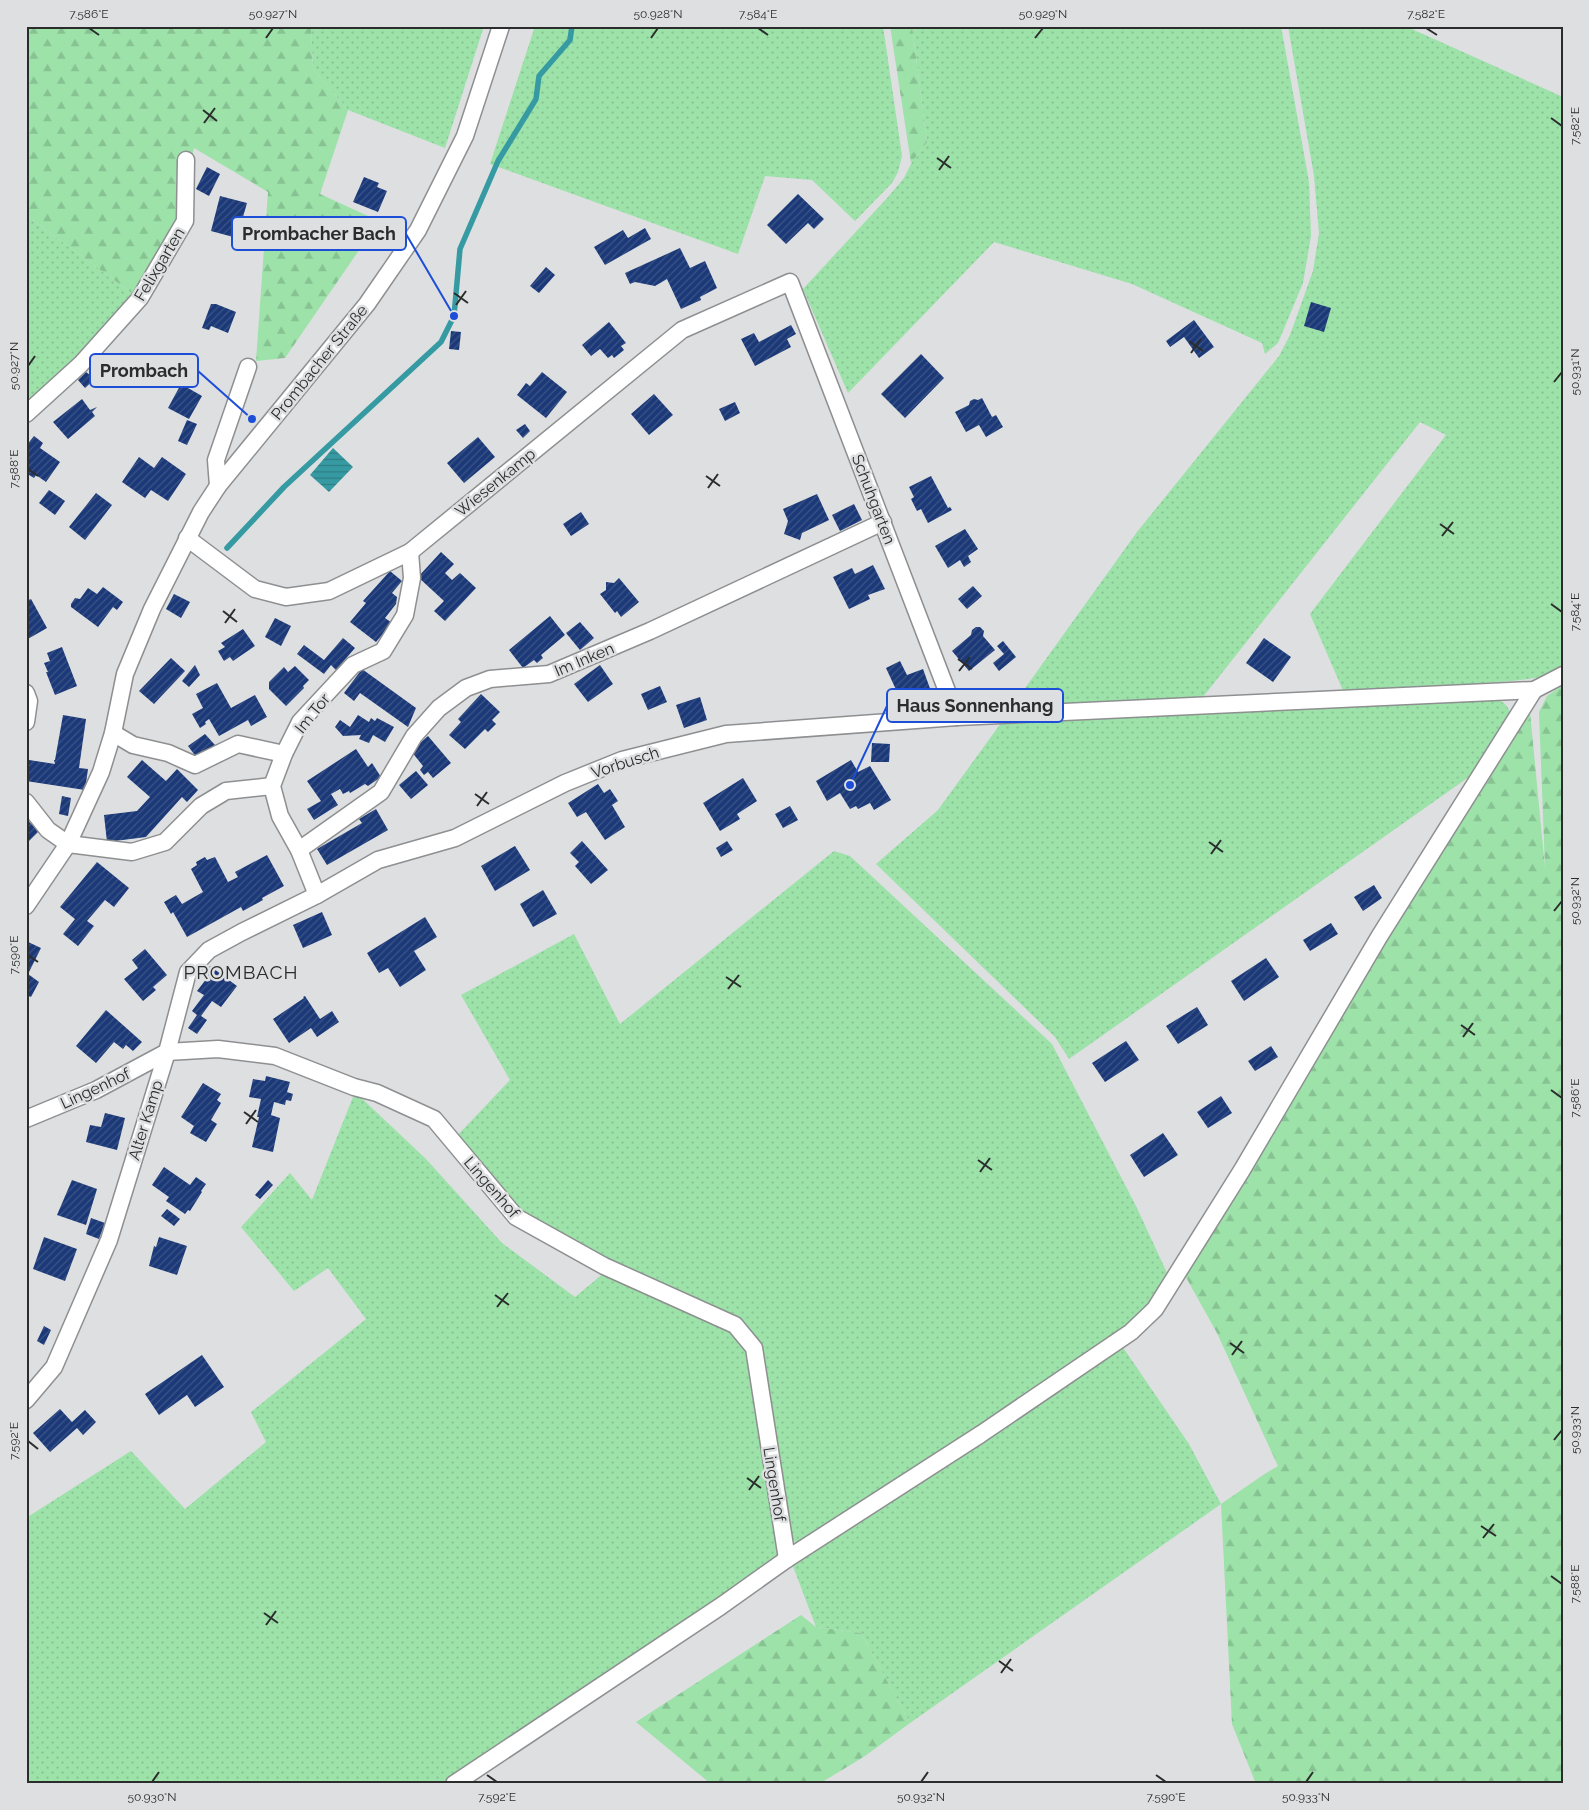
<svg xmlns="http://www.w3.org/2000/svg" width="1589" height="1810" font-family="Raleway,sans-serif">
  <defs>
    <pattern id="grass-dots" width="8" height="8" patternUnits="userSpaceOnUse" patternTransform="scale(1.25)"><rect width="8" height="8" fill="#9ce2a9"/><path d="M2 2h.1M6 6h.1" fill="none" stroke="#87c292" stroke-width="1.8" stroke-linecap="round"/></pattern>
    <pattern id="forest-firs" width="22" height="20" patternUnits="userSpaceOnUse" patternTransform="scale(1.25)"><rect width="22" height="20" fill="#9ce2a9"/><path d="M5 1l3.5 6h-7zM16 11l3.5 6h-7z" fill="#87c292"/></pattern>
    <pattern id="water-rules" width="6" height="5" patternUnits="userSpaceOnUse" patternTransform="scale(1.25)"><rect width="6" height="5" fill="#369aa2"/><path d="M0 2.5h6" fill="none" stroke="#2e7e84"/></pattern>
    <pattern id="building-hatch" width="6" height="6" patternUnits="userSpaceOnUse" patternTransform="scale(1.25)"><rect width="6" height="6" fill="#1b3978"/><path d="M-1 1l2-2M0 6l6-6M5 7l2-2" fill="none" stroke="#3c5486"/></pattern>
  </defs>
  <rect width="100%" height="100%" fill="#dedfe1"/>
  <g fill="url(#grass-dots)">
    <polygon points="311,26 484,26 445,148 348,110 313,69"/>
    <polygon points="535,26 883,26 902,156 898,172 892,183 855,221 812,180 765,176 738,254 490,164"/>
    <polygon points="912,26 1281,26 1309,182 1311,236 1303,283 1278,343 1265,354 1262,343 1132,284 994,242 848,393 803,289 888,197 904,178 913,160 927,142"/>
    <polygon points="1288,26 1405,26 1563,97 1563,669 1543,677 1512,681 1344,693 1310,614 1446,435 1420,422 1199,702 1008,712 1137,532 1279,356 1290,335 1313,271 1319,233 1314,176"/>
    <polygon points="26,215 133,294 109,327 26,402"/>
    <path d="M1494,699C1505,701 1509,707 1511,717L1476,772L1069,1059L1055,1037L876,864L938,810L1001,723Z"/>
    <polygon points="834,851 850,856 1052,1044 1136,1206 1168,1275 1137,1323 804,1543 797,1543 791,1539 755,1344 518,1213 456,1137 510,1080 461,995 574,934 620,1024"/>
    <polygon points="355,1092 426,1159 502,1243 575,1297 604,1273 731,1328 749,1351 780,1555 777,1561 445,1784 26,1784 26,1518 131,1451 185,1509 266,1442 251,1412 366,1319 328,1268 294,1291 241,1227 290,1173 312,1200"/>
    <polygon points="1122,1346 1189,1444 1221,1504 910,1723 861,1633 816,1627 791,1561"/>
  </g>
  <g fill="url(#forest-firs)">
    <polygon points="26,26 311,26 313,69 348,110 320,194 379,221 285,358 256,361 268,192 194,148 176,225 133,294 26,215"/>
    <polygon points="890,26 912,26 927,142 911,163"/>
    <polygon points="1563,685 1563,1784 1256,1784 1232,1724 1221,1504 1263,1475 1278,1466 1217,1333 1183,1272 1271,1112 1530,712 1545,868 1539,712 1547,696"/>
    <polygon points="801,1615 816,1627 861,1633 910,1723 865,1756 819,1784 711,1784 636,1722"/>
  </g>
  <polygon fill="url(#water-rules)" points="333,448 353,467 329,492 310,475"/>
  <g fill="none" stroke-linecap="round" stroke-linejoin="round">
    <polyline stroke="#369aa2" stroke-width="5.5" points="227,548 284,487 441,342 454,316 460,249 498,161 536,99 539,76 570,40 572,26"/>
  </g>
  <g fill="url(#building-hatch)">
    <polygon points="207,167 220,174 209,196 196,189"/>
    <polygon points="364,177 379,183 377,187 387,191 378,212 353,202"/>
    <polygon points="798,194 824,219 814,229 808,223 786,244 767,225"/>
    <polygon points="220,196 247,203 237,238 211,231"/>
    <polygon points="645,228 651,239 605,265 594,247 623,230 628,238"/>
    <polygon points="680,248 690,268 705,261 717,288 700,297 701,300 681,309 667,279 655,286 635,282 630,284 625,273"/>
    <polygon points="546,267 555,275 539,293 530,286"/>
    <polygon points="1311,302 1331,308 1324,332 1304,326"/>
    <polygon points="211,304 216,304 236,312 228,333 211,326 209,330 202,328"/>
    <polygon points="1194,320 1214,347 1199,358 1184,337 1170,347 1166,341"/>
    <polygon points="609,322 626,343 621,346 624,350 614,358 612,355 608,358 600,349 591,356 582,345"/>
    <polygon points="791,325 796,334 787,339 791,347 755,366 741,339 754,333 759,342"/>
    <polygon points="451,331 461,332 459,350 449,349"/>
    <polygon points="921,354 944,378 905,418 881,394"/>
    <polygon points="86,372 95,379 85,388 78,380"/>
    <polygon points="542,372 567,392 546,418 517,395 526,383 530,386"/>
    <polygon points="181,384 202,396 189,419 168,408"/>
    <polygon points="654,394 673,415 649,435 631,414"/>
    <polygon points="982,398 992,417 996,415 1003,427 986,437 979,425 966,432 955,412 969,405 970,401 974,399 978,400"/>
    <polygon points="82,399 90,410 97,407 92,412 95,416 68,439 53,422"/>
    <polygon points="735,402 740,413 725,421 719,409"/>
    <polygon points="187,420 197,424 187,445 178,441"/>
    <polygon points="525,424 530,431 523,438 516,430"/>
    <polygon points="34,436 43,443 40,448 60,462 46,482 36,475 34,478 26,473 26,446"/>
    <polygon points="478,437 495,457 464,483 447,463"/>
    <polygon points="139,457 154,468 162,457 186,474 168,501 151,490 145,498 122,482"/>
    <polygon points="931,476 948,508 950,507 952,510 928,523 921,509 917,511 911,499 914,497 909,487"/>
    <polygon points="49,490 65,501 55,515 39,503"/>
    <polygon points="96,493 112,505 85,540 69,527"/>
    <polygon points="817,494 829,520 802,533 800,540 784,534 788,521 783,509"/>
    <polygon points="854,504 862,520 840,531 832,515"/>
    <polygon points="581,512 589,524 571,536 563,524"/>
    <polygon points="965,529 978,549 968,556 971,562 964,567 960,560 948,568 935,546"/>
    <polygon points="441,552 454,564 445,573 452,580 460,573 476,588 445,621 434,611 444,601 418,577"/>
    <polygon points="873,565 885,589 868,595 870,599 849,609 833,577 852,568 855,574"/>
    <polygon points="390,571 402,581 392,593 397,597 396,604 385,618 392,623 376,642 350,622 366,603 363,601"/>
    <polygon points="619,578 639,602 621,617 617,611 615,613 600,594 606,590 606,582 614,583"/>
    <polygon points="973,586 982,596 967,609 958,599"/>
    <polygon points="103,587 123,602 117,610 113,607 98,627 71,607 71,604 75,598 80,599 88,588 97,594"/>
    <polygon points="174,594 190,602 181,618 166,609"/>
    <polygon points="31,599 47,628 26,640 26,601"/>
    <polygon points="550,616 565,635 541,655 543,658 537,663 534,660 523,668 509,650"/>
    <polygon points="275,618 291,626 281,646 265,637"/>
    <polygon points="580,622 594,638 580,650 566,633"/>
    <polygon points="976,627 980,627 984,631 983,636 995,650 969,671 952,651 971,635 972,630"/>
    <polygon points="243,629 255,646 233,661 230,657 224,661 218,651 225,647 221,643"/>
    <polygon points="343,638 355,648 336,670 331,665 324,674 297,654 304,645 324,660"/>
    <polygon points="1264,638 1291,657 1273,682 1246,663"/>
    <polygon points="1003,641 1016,657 999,671 993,663 1004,654 997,646"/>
    <polygon points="62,647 77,686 55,695 46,672 48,672 44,663 50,661 47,653"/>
    <polygon points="171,658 185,671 154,704 139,691"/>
    <polygon points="900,661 907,675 923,669 932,694 910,702 906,690 898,694 886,668"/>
    <polygon points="195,665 200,675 189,687 182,681"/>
    <polygon points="600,665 613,684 588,702 574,684"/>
    <polygon points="295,666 309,680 303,686 304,688 286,706 269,689 269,682 284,667 288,672"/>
    <polygon points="362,669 416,708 408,727 360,693 354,701 344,693"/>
    <polygon points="217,683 231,708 255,695 267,717 251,726 248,720 219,736 209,719 205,722 206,724 200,728 192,714 203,708 196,694"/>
    <polygon points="660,686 667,702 648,710 641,694"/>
    <polygon points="481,694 500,712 492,720 496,724 488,732 485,729 465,749 449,735 461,722 458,719"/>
    <polygon points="700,697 707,720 684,728 676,705"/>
    <polygon points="63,715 86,719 79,768 88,769 85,790 26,781 29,760 55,764 54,760 55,760"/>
    <polygon points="358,715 369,722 371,718 375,721 377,718 394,727 385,742 373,735 369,743 359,739 361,735 343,736 335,727 340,720 350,727"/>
    <polygon points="205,734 215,745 197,758 188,746"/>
    <polygon points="428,736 451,763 433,778 428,772 424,775 420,770 423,766 411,751"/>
    <polygon points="872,743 890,744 889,762 871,762"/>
    <polygon points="356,749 368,767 372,763 381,777 368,786 365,784 350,793 349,791 343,794 340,789 331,794 338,805 314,820 307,809 321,801 307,781"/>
    <polygon points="142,760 166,781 177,769 198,790 187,802 182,797 146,837 107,842 104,815 137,811 150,797 127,777"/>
    <polygon points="851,760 858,772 870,766 891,800 874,810 870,803 858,809 856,806 850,809 840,793 827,801 816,781"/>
    <polygon points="416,771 428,785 411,799 399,785"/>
    <polygon points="743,778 757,801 737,814 740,819 720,831 703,803"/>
    <polygon points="598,784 604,793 610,789 618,801 612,805 625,827 605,840 586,812 577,817 568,803"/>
    <polygon points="62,796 71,798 68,816 59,814"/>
    <polygon points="790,806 798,820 783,828 775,814"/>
    <polygon points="376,809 388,830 327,865 317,849 362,823 359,819"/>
    <polygon points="26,819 39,831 26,844"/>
    <polygon points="582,841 608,870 591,884 575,866 579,862 570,853"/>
    <polygon points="727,841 733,850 721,857 716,848"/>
    <polygon points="515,846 530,870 495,891 481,866"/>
    <polygon points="267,855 284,886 262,898 263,900 243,911 241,907 187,937 173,912 171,914 164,902 176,895 182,904 203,892 191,869 197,865 196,862 205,857 207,860 215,857 228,882 238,877 235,872"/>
    <polygon points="97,862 129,888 114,907 105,900 87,921 94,926 78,946 63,934 75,919 60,907"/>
    <polygon points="1374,885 1382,898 1363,911 1354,897"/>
    <polygon points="543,890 557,914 533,927 520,904"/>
    <polygon points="322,912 332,935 303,948 293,925"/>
    <polygon points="425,917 437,937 414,951 426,970 400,987 388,968 379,973 367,953"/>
    <polygon points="1331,923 1338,934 1310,951 1303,940"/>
    <polygon points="26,941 41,948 28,974 39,982 31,997 26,995"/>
    <polygon points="145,949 167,975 153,987 156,990 143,1001 124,979 138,968 132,960"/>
    <polygon points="1266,958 1279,977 1244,1001 1231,981"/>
    <polygon points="210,966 237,986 221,1007 212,1001 201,1016 207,1020 197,1034 188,1028 197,1015 192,1011 204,995 197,991 207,978 204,975"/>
    <polygon points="305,996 320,1019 332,1011 339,1022 317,1037 311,1028 289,1043 273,1019 304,998 303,997"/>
    <polygon points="1197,1007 1208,1025 1178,1044 1166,1026"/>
    <polygon points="106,1010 142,1042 133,1051 126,1045 123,1049 114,1042 96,1063 76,1046"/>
    <polygon points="1126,1041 1139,1060 1105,1082 1092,1063"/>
    <polygon points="1271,1046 1278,1057 1255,1071 1248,1061"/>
    <polygon points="266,1076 290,1082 287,1092 293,1094 291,1101 286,1100 285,1105 274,1102 271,1115 280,1118 273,1152 252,1147 259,1117 257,1117 261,1099 249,1097 253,1079 265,1081"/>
    <polygon points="203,1083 221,1094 217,1100 221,1103 211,1120 217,1124 206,1142 190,1133 194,1126 181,1117"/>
    <polygon points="1221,1096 1232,1113 1208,1128 1197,1112"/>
    <polygon points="105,1113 125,1118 117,1150 86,1142 90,1125 101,1127"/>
    <polygon points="1163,1133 1178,1155 1144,1177 1130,1155"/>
    <polygon points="164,1167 190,1185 196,1177 206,1184 201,1191 202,1192 190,1211 188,1210 185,1214 166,1201 169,1197 152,1185"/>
    <polygon points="72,1180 97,1189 86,1225 57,1215"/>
    <polygon points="268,1180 273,1185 260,1199 255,1195"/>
    <polygon points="167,1209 180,1219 174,1226 161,1216"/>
    <polygon points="91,1218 105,1223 99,1239 86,1234"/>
    <polygon points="44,1237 77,1249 65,1281 33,1269"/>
    <polygon points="159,1237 187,1246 177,1275 149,1266 154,1246 156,1247"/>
    <polygon points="44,1326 51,1330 44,1345 37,1341"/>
    <polygon points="202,1355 224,1387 195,1407 187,1395 159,1415 145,1394"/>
    <polygon points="60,1409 72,1422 85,1410 96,1422 83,1435 77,1428 50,1452 33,1433"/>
  </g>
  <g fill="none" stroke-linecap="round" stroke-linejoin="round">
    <g stroke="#8e8f91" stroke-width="19">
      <g id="minor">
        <polyline points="26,414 81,364 140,298 185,221 186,160"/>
        <polyline points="218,486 216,460 248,367"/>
        <polyline points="187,538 255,589 286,597 329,591 410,552 682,330 790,282 957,717"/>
        <polyline points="26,693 29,701 26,722"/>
        <polyline points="113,733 133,745 168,753 195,765 238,744 284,754"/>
        <polyline points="26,802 48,830 68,844 132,852 165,842 201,806 226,791 272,786"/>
        <polyline points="299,850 381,792 414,736 439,708 466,688 490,679 549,674 650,631 883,522"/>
        <polyline points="317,895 299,850 280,816 272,786 284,754 300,722 353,665 383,651 405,615 412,578 410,552"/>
        <polyline points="26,906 68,844 101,772 113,733 125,674 152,609 201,512 218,486 367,304 418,230 465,136 501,26"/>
        <polyline points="26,1119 96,1090 167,1052 218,1049 275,1056 354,1087 377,1093 434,1119 516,1217 604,1266 735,1325 754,1348 787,1559"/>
        <polyline points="26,1400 54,1367 109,1240 167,1052 188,972 209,950 242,932 317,895 378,860 455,838 565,783 622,760 726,734 957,717 1534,690 1563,675"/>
        <polyline points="454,1784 721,1606 787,1559 981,1434 1131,1332 1155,1309 1242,1170 1379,937 1534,690"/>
      </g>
    </g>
    <use href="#minor" stroke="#fff" stroke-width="16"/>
  </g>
  <path fill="none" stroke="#2b2c2c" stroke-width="2" d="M89,28L99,35M758,28L768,35M1426,28L1437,35M266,38L273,28M651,38L658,28M1035,38L1043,28M203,110L217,121M1551,118L1562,126M204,123L215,108M937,158L951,168M939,170L949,156M454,293L468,303M456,305L466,291M1189,341L1203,351M1191,353L1201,339M28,366L35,356M1554,382L1562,372M28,469L38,476M706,476L720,486M708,488L718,474M1440,524L1454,534M1442,536L1453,522M1551,604L1562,612M223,611L237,622M225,623L235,609M958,659L972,669M959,671L970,657M475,794L489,804M477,806L487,792M1209,842L1223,852M1211,854L1221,840M1554,911L1562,901M28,955L38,962M726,977L741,987M728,989L739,975M1461,1025L1475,1035M1463,1037L1473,1023M1551,1090L1562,1098M244,1112L258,1122M246,1124L256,1110M978,1160L992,1170M980,1172L990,1158M495,1295L509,1305M497,1307L508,1293M1230,1343L1244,1353M1232,1355L1242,1341M1554,1440L1562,1430M28,1441L38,1449M747,1478L761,1488M749,1490L759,1476M1481,1526L1496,1536M1483,1538L1494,1524M1551,1576L1562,1584M264,1613L278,1623M266,1625L276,1611M999,1661L1013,1671M1001,1673L1011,1659M487,1775L497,1782M1156,1775L1166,1782M152,1782L159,1772M921,1782L928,1772M1306,1782L1313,1772"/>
  <g text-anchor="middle" stroke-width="5" stroke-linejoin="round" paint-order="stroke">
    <g font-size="16" fill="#2b2c2c" stroke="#dedfe1">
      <text transform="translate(159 264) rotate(-59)" y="6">Felixgarten</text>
      <text transform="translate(319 362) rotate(-51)" y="6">Prombacher Straße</text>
      <text transform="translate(495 482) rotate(-39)" y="6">Wiesenkamp</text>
      <text transform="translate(874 499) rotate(69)" y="6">Schuhgarten</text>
      <text transform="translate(584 659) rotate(-23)" y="6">Im Inken</text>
      <text transform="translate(312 713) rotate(-51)" y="6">Im Tor</text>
      <text transform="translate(625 762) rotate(-18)" y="6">Vorbusch</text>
      <text transform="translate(95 1088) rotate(-25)" y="6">Lingenhof</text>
      <text transform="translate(145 1120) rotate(-73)" y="6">Alter Kamp</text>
      <text transform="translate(492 1187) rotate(49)" y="6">Lingenhof</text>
      <text transform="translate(775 1484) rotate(81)" y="6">Lingenhof</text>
    </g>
    <g font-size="19" letter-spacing="1" fill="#2b2c2c" stroke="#dedfe1">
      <text x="241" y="979">PROMBACH</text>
    </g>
  </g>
  <path fill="none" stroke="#1d4ed8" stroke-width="2" d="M454 316L406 234M252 419L198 371M850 785L887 706"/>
  <g fill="#1d4ed8" stroke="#dedfe1" stroke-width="2">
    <circle cx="454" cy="316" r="5"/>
    <circle cx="252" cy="419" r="5"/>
    <circle cx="850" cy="785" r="5"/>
  </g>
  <g fill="#dedfe1" stroke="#1d4ed8" stroke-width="2">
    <rect x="232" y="217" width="174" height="33" rx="5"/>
    <rect x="90" y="354" width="108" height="33" rx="5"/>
    <rect x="887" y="689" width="176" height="33" rx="5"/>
  </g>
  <g font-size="18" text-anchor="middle" font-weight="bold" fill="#2b2c2c">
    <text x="319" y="240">Prombacher Bach</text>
    <text x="144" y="377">Prombach</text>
    <text x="975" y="712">Haus Sonnenhang</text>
  </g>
  <rect width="1589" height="1810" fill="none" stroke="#dedfe1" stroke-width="55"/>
  <rect x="28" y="28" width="1534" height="1754" fill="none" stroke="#2b2c2c" stroke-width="2"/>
  <g font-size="12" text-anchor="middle" fill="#2b2c2c">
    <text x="89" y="18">7.586°E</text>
    <text x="273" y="18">50.927°N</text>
    <text x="658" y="18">50.928°N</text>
    <text x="758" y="18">7.584°E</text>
    <text x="1043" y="18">50.929°N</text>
    <text x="1426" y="18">7.582°E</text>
    <text transform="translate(1575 126) rotate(-90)" y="4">7.582°E</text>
    <text transform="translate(14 366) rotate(-90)" y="4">50.927°N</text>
    <text transform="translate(1575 372) rotate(-90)" y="4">50.931°N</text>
    <text transform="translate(14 469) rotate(-90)" y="4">7.588°E</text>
    <text transform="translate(1575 612) rotate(-90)" y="4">7.584°E</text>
    <text transform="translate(1575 901) rotate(-90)" y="4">50.932°N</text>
    <text transform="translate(14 955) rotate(-90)" y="4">7.590°E</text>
    <text transform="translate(1575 1098) rotate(-90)" y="4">7.586°E</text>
    <text transform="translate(1575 1430) rotate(-90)" y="4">50.933°N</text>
    <text transform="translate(14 1441) rotate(-90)" y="4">7.592°E</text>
    <text transform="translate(1575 1584) rotate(-90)" y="4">7.588°E</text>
    <text x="152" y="1801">50.930°N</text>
    <text x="497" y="1801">7.592°E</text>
    <text x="921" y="1801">50.932°N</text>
    <text x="1166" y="1801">7.590°E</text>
    <text x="1306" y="1801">50.933°N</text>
  </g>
</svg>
